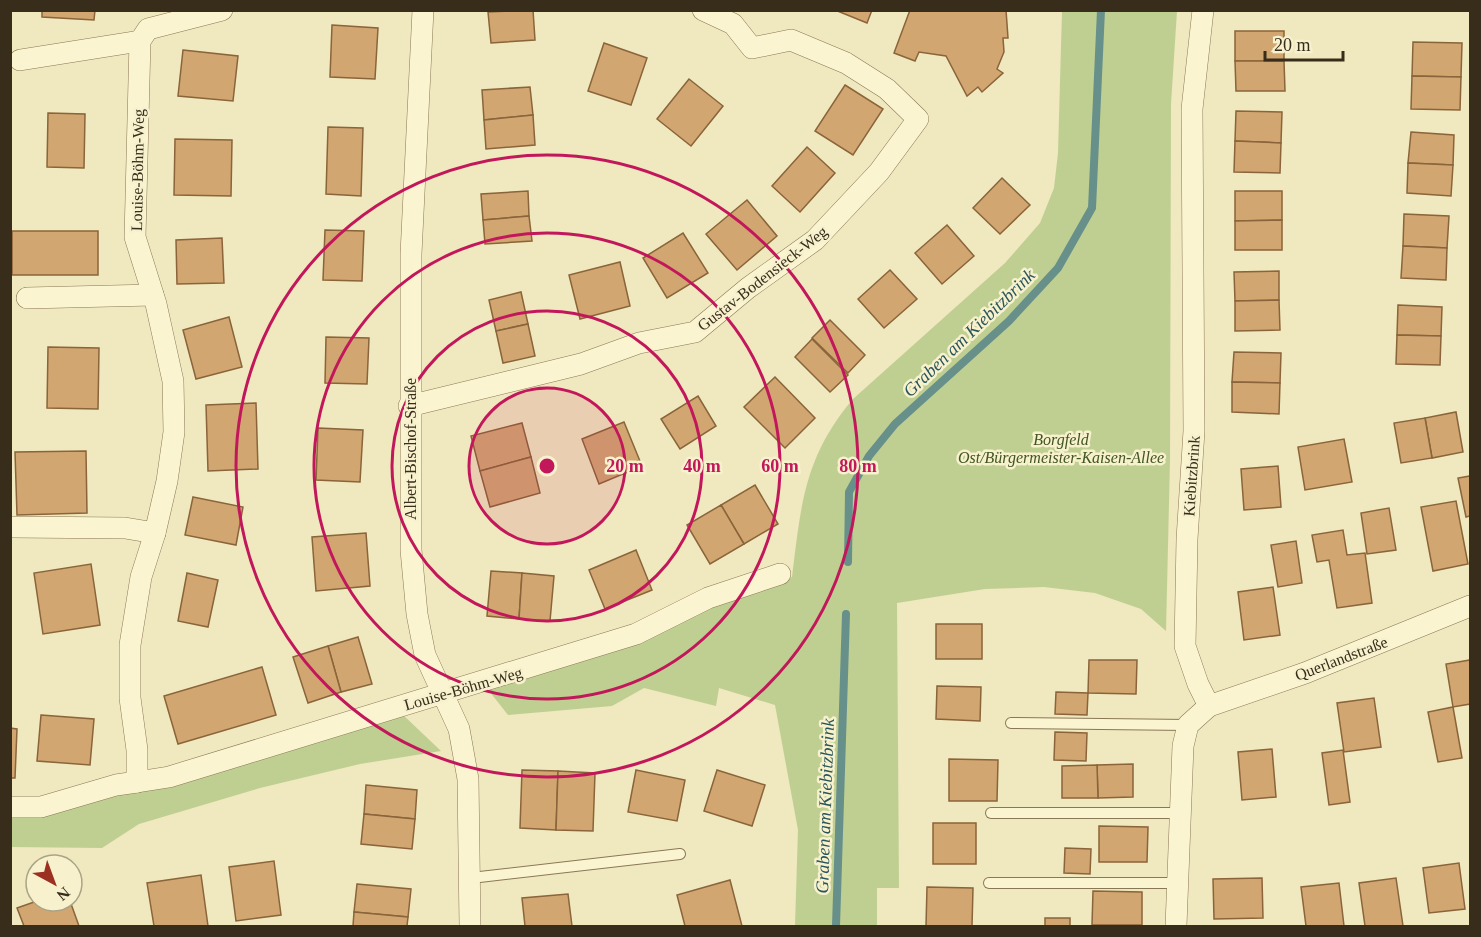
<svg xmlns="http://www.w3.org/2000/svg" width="1481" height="937" font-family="'Times New Roman',serif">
  <rect width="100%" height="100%" fill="#f0e8be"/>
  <g fill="#bfcf91">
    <path d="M1062,11H1177L1171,104L1170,460L1166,631L1141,609L1095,593L1044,587L985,589L897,603L899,888H877V926H795L798,830L775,705L719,688L716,706L644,688L612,706L508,715L486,687L710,604L792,577C801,505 804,457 853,399L1005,263L1040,223L1054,188L1058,153Z"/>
    <polygon points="401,713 441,751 360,764 260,788 139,824 102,848 11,847 11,815"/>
  </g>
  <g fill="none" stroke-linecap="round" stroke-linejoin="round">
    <g stroke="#68908b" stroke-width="8">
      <polyline points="848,562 849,492 869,456 895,424 1009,321 1058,268 1092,208 1101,10"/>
      <polyline points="836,926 846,614"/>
    </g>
  </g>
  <g fill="#d1a671" stroke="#8a643a" stroke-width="1.5">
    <polygon points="42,10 95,10 94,20 42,17"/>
    <polygon points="533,10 535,40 491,43 488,12"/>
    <polygon points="835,10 872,10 867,23"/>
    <polygon points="910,10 1006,10 1008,38 1003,38 1004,52 997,69 1003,73 982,92 978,87 967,96 946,56 919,52 915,61 894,53"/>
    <polygon points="332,25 378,28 375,79 330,77"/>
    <rect x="1235" y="31" width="49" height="30"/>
    <polygon points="1413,42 1462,43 1461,77 1412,76"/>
    <polygon points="604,43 647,58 631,105 588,91"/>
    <polygon points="183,50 238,56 233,101 178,96"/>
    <polygon points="1235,61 1284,61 1285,91 1236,91"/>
    <polygon points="1412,76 1461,77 1460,110 1411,109"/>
    <polygon points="689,79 723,106 691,146 657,119"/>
    <polygon points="845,85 883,109 853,155 815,131"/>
    <polygon points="530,87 533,115 484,120 482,90"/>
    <polygon points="1236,111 1282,112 1281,143 1235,141"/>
    <polygon points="48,113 85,114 84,168 47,167"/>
    <polygon points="533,115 535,145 486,149 484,120"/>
    <polygon points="328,127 363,128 361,196 326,194"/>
    <polygon points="1411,132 1454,135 1453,165 1408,163"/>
    <polygon points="175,139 232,140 231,196 174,195"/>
    <polygon points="1235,141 1281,143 1280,173 1234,172"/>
    <polygon points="807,147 835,173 800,212 772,186"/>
    <polygon points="1408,163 1453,165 1451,196 1407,193"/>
    <polygon points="1002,178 1030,205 1000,234 973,208"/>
    <polygon points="528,191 529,216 483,220 481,194"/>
    <polygon points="1235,191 1282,191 1282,220 1235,221"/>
    <polygon points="747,200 777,236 737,270 706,234"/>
    <polygon points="1404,214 1449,216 1447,248 1403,246"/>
    <polygon points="529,216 532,241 485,244 483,220"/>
    <polygon points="1282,220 1282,250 1235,250 1235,221"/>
    <polygon points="947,225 974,256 942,284 915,253"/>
    <polygon points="325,230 364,231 362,281 323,280"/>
    <rect x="12" y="231" width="86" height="44"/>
    <polygon points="683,233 708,273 667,298 643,258"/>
    <polygon points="222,238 224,283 177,284 176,240"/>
    <polygon points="1403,246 1447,248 1446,280 1401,278"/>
    <polygon points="620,262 630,306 580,319 569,275"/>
    <polygon points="890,270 917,299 884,328 858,299"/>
    <polygon points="1279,271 1279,300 1235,301 1234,272"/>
    <polygon points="521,292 528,324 496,331 489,300"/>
    <polygon points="1279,300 1280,330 1235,331 1235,301"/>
    <polygon points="1398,305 1442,307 1441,336 1397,335"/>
    <polygon points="229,317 242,367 196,379 183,330"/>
    <polygon points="830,320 865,355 848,373 812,338"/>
    <polygon points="528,324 535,356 503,363 496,331"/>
    <polygon points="1397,335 1441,336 1440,365 1396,364"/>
    <polygon points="326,337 369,338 367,384 325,383"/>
    <polygon points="812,339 848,375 830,392 795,357"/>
    <polygon points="48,347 99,348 98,409 47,408"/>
    <polygon points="1234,352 1281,353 1280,383 1232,382"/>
    <polygon points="775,377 815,418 785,448 744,407"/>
    <polygon points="1232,382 1280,383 1279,414 1232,412"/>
    <polygon points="698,396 716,426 680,449 661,419"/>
    <polygon points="256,403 258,469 208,471 206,405"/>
    <polygon points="1456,412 1463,452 1432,458 1425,418"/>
    <polygon points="1425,418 1432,458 1401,463 1394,423"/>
    <polygon points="624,422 642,466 599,484 582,439"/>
    <polygon points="522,423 531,457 480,471 471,436"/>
    <polygon points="318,428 363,430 360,482 316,480"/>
    <polygon points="1344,439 1352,482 1305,490 1298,447"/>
    <polygon points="86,451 87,513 17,515 15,452"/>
    <polygon points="531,457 540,493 490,507 480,471"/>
    <polygon points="1278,466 1281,507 1244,510 1241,469"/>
    <polygon points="1470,476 1470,516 1466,517 1458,478"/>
    <polygon points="755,485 778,524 744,544 721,505"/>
    <polygon points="193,497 243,507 236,545 185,535"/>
    <polygon points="1456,501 1468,564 1433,571 1421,507"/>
    <polygon points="721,505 744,544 710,564 687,525"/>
    <polygon points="1389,508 1396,550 1367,554 1361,513"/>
    <polygon points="1343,530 1347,555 1365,553 1372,603 1337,608 1329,560 1317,562 1312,535"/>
    <polygon points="366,533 370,586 316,591 312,537"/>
    <polygon points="1296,541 1302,583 1278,587 1271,545"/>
    <polygon points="636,550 652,590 605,609 589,570"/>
    <polygon points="91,564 100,625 43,634 34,573"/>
    <polygon points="491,571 522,573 519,619 487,616"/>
    <polygon points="187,573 218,580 208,627 178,621"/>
    <polygon points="522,573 554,576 550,621 519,619"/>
    <polygon points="1273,587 1280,635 1244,640 1238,592"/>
    <rect x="936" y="624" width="46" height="35"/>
    <polygon points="358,637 372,684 341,692 328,646"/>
    <polygon points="328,646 341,692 308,703 293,657"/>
    <polygon points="1089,660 1137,660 1136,694 1088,693"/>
    <polygon points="1470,660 1470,704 1453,707 1446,664"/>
    <polygon points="262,667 276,715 178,744 164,696"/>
    <polygon points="937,686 981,687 980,721 936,719"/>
    <polygon points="1056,692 1088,693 1087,715 1055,714"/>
    <polygon points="1374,698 1381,747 1344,752 1337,703"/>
    <polygon points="1453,707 1462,758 1438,762 1428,712"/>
    <polygon points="41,715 94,719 90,765 37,761"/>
    <polygon points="10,728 17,729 15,778 10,778"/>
    <polygon points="1055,732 1087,733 1086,761 1054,760"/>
    <polygon points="1272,749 1276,797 1242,800 1238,752"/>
    <polygon points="1343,750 1350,802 1329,805 1322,753"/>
    <polygon points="949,759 998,760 997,801 949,801"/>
    <polygon points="1133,764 1133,797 1098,798 1097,765"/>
    <polygon points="1097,765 1098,798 1062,798 1062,766"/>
    <polygon points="522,770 558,771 556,830 520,828"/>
    <polygon points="636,770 685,780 677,821 628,812"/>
    <polygon points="717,770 765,785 752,826 704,811"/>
    <polygon points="558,771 595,773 593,831 556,830"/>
    <polygon points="366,785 417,790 415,819 364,814"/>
    <polygon points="364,814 415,819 412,849 361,844"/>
    <rect x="933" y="823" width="43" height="41"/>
    <polygon points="1099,826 1148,827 1147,862 1099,862"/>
    <polygon points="1065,848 1091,849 1090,874 1064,873"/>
    <polygon points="274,861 281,915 236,921 229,867"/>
    <polygon points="1459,863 1465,909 1429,913 1423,868"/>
    <polygon points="201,875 208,926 154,926 147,883"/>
    <polygon points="1262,878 1263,918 1214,919 1213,879"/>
    <polygon points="1396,878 1403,926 1365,926 1359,883"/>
    <polygon points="730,880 742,926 685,926 677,895"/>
    <polygon points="1339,883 1344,926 1306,926 1301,887"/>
    <polygon points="357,884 411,889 408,917 354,912"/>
    <polygon points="927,887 973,888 972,926 926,926"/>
    <polygon points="1093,891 1142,892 1142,925 1092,925"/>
    <polygon points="568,894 572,926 525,926 522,898"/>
    <polygon points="37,901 70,901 79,926 24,926 17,908"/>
    <polygon points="354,912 408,917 407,926 353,926"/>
    <rect x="1045" y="918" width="25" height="8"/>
  </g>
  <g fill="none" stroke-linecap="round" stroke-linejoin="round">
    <g stroke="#897855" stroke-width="12">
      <g id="service">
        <polyline points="1011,723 1188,725"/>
        <polyline points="991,813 1179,813"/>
        <polyline points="471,878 680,854"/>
        <polyline points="989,883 1176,883"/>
      </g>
    </g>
    <g stroke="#897855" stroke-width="22">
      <g id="minor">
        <polyline points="222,10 148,29 140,41 135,237 156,304 173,381 174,432 167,481 155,533 141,577 130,645 130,698 137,750 137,782 169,777 636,634 708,598 780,574"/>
        <polyline points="423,10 411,254 411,550 417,614 425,655 459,729 468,779 470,926"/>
        <polyline points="1203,10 1192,109 1194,431 1187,539 1185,646 1198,684 1209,706"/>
        <polyline points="20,60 140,41"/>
        <polyline points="27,298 153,295"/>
        <polyline points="409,406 581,364 639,343 695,332 748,288 815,240 879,172 918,119 887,89 846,63 791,40 752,48 733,24 703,10"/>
        <polyline points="13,527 125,528 155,533"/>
        <polyline points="10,807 41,807 116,785 137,782"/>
        <polyline points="1176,926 1183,746 1188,725 1209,706 1305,673 1470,606"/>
      </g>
    </g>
    <use href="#service" stroke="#fbf4d1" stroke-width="10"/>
    <use href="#minor" stroke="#fbf4d1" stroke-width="21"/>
  </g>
  <circle cx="547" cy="466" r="78" fill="#c2185b" fill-opacity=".12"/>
  <g fill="none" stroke="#c2185b" stroke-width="3">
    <circle cx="547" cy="466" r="78"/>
    <circle cx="547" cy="466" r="155"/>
    <circle cx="547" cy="466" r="233"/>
    <circle cx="547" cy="466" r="311"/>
  </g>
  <g text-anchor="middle" stroke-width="5" stroke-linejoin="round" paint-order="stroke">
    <g font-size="16" fill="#382d1b" stroke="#f7f1ce">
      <text transform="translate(137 170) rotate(-89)" y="6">Louise-Böhm-Weg</text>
      <text transform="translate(762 278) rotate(-38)" y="6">Gustav-Bodensieck-Weg</text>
      <text transform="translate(410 449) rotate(-90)" y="6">Albert-Bischof-Straße</text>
      <text transform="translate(1191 476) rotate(-86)" y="6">Kiebitzbrink</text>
      <text transform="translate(1341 658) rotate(-21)" y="6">Querlandstraße</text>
      <text transform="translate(463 688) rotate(-16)" y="6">Louise-Böhm-Weg</text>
    </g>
    <g font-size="16" font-style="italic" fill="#415620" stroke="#f7f1ce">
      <text x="1061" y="445">Borgfeld<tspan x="1061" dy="18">Ost/Bürgermeister-Kaisen-Allee</tspan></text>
    </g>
    <g font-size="18" font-style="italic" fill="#295559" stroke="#f7f1ce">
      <text transform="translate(969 333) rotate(-44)" y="6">Graben am Kiebitzbrink</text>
      <text transform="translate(825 806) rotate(-88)" y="6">Graben am Kiebitzbrink</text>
    </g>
  </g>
  <circle cx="547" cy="466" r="9" fill="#c2185b" stroke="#f7f1ce" stroke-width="3"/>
  <g font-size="18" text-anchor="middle" font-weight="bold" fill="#c2185b" stroke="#f7f1ce" stroke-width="5" stroke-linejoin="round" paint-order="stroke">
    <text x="625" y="472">20 m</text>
    <text x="702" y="472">40 m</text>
    <text x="780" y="472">60 m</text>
    <text x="858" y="472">80 m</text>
  </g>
  <rect width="1481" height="937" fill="none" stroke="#382d1b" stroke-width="24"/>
  <g transform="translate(54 883) rotate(139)"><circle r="28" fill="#f7f1ce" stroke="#aba386" stroke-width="1.5"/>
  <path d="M0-4.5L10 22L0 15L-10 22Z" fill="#9c3122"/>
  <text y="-9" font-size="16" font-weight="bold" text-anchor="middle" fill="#382d1b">N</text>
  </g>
  <path d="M1265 51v9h78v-9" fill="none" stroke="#382d1b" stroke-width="3"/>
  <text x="1274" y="51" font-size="18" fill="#382d1b" stroke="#f7f1ce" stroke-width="4.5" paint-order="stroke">20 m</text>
</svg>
